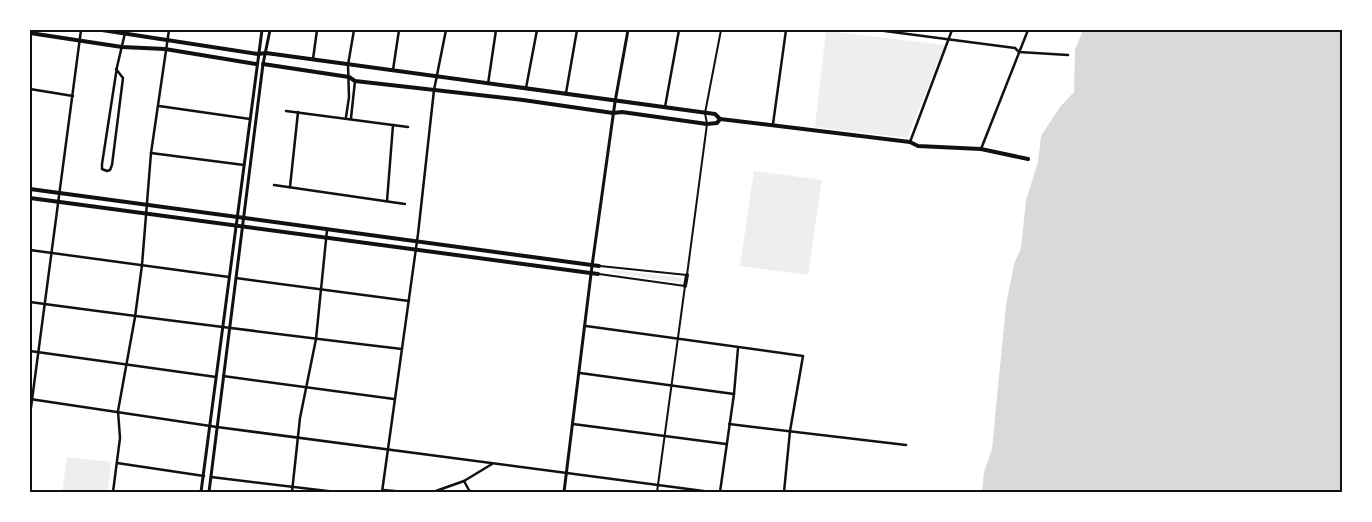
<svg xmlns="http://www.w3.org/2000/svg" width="1372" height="522" font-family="Jost,sans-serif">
  <rect width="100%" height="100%" fill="#fff"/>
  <g fill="#eee">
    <polygon points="826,31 945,45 907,138 815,127"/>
    <polygon points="754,171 822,180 808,275 740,266"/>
    <polygon points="613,270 682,278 682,283 610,272"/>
    <polygon points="67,457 111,462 108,492 62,492"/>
  </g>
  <polygon fill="#d9d9d9" points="1083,30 1342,30 1342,492 982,492 984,472 992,449 1006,305 1014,264 1021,248 1026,200 1038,162 1041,136 1060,107 1074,92 1075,50"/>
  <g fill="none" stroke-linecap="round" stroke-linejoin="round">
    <g stroke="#111" stroke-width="2">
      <polyline points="600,266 687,275 707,124 705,113 721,30"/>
      <polyline points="599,274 685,286 657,492"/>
    </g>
    <g stroke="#111" stroke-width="2.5">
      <polyline points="877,30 1015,48 1019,52 1068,55"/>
      <polyline points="313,59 317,30"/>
      <polyline points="116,69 123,78 112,165 110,170 107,171 102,169 102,164 117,67 125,33"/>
      <polyline points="393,70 399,30"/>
      <polyline points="488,84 496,30"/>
      <polyline points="526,88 537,30"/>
      <polyline points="30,89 73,96"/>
      <polyline points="566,93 577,30"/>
      <polyline points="159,106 250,119"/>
      <polyline points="665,107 679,30"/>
      <polyline points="286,111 408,127"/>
      <polyline points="346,117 349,97 348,65 354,30"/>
      <polyline points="351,118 355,81"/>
      <polyline points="773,124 786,30"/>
      <polyline points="910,142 952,30"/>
      <polyline points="981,149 1028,30"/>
      <polyline points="151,153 244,165"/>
      <polyline points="274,185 405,204"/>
      <polyline points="290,187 298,112"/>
      <polyline points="387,201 393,125"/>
      <polyline points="30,250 229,277"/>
      <polyline points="236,278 409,301"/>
      <path d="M30,302C154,319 278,334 402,349"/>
      <polyline points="586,326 803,356 790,431 784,492"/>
      <polyline points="30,351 216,377"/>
      <polyline points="580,373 734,394"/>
      <polyline points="223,376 394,399"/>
      <polyline points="30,399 217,427 711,492"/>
      <polyline points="30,415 81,30"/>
      <polyline points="573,424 726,444"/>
      <polyline points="729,424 906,445"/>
      <polyline points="117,463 204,476"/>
      <polyline points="211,477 336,492"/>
      <polyline points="464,481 470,492"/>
      <polyline points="383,490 406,492"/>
      <polyline points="113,492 120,438 118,411 135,317 142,265 151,153 169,30"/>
      <polyline points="292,492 300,418 316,339 327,230"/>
      <polyline points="382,492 418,234 434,90 446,30"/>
      <polyline points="433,492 464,481 492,464"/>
      <polyline points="720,492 734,394 738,348"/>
    </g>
    <g stroke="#111" stroke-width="3">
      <polyline points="201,492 262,30"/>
      <polyline points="209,492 263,64 270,30"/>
      <polyline points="564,492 592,266 615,102 628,30"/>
    </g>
    <g stroke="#111" stroke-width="4">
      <polyline points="102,30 258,54 266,53 715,114 720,119"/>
      <polyline points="30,33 122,47 165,49 256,64"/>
      <polyline points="263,64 349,77 355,81 523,100 613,113 622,112 707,124 717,123 720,119 910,142 918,146 981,149 1028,159"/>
      <polyline points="30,189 599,266"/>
      <polyline points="30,198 598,274"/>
      <polyline points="685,286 687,275"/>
    </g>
  </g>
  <rect width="1372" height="522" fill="none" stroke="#ffffff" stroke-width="62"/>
  <rect x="31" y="31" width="1310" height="460" fill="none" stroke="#111" stroke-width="2"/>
</svg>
